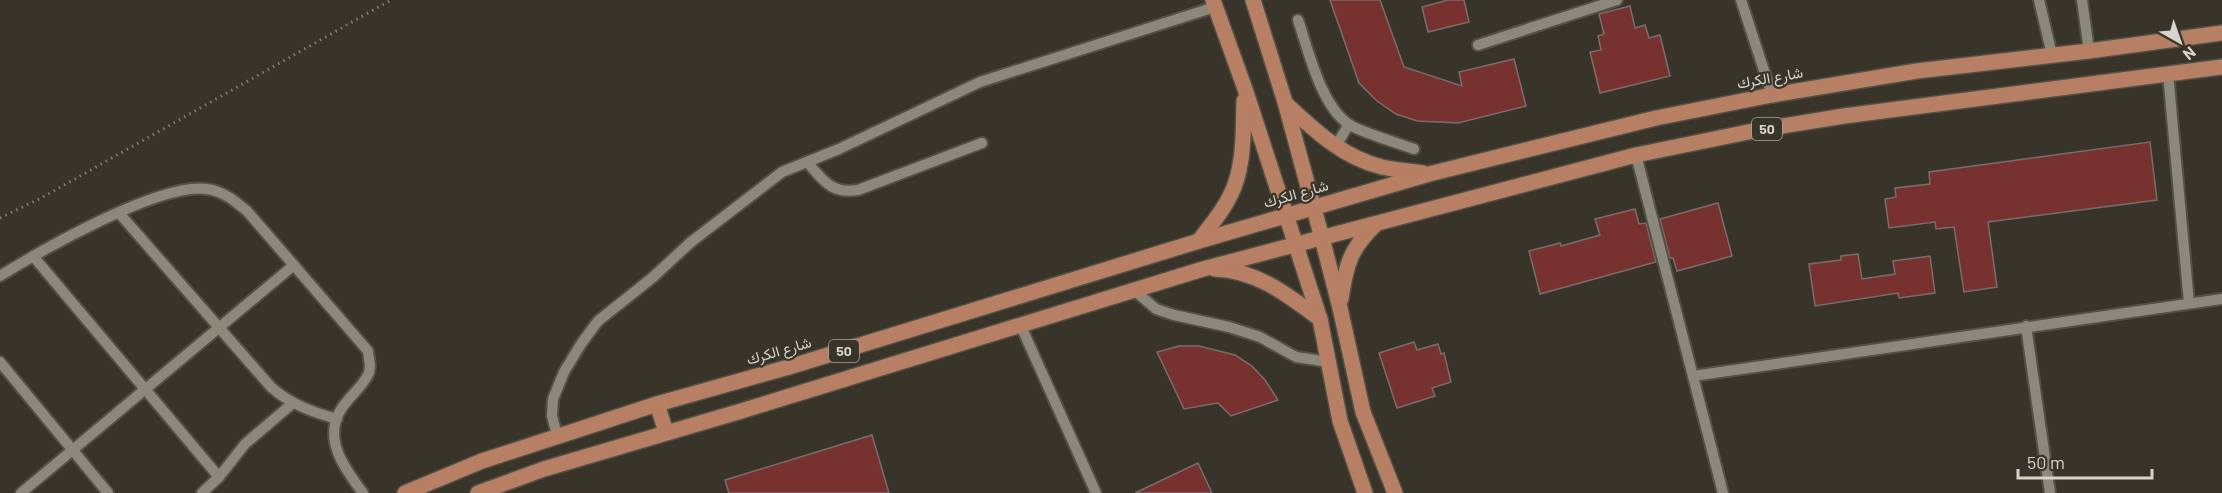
<svg xmlns="http://www.w3.org/2000/svg" width="2222" height="493" font-family="Barlow,Vazirmatn,sans-serif">
  <rect width="100%" height="100%" fill="#38342a"/>
  <g fill="#773230" stroke="#7b6d6c" stroke-width="1.5">
    <polygon points="1330,0 1380,0 1404,67 1462,86 1459,72 1514,59 1526,106 1458,123 1417,121 1396,114 1377,101 1359,83"/>
    <polygon points="1448,0 1464,0 1469,22 1428,32 1422,7"/>
    <polygon points="1630,6 1635,28 1645,25 1649,38 1660,35 1670,76 1600,93 1590,52 1601,50 1598,36 1604,34 1599,14"/>
    <polygon points="2150,142 2157,200 1988,222 1997,287 1964,292 1954,227 1936,229 1935,222 1889,228 1885,199 1896,197 1895,188 1930,184 1929,172"/>
    <polygon points="1718,203 1732,256 1677,271 1673,258 1670,258 1660,219"/>
    <polygon points="1635,209 1639,224 1646,223 1656,262 1540,294 1529,251 1560,243 1561,246 1600,235 1595,219"/>
    <polygon points="1858,254 1862,279 1895,274 1893,261 1930,256 1935,293 1899,298 1898,293 1815,306 1809,264 1841,260 1841,256"/>
    <polygon points="1414,342 1417,350 1438,344 1441,354 1444,353 1451,382 1432,388 1435,396 1397,408 1379,353"/>
    <polygon points="1179,346 1199,346 1235,355 1252,366 1265,380 1278,400 1231,416 1218,403 1184,409 1157,352"/>
    <polygon points="872,435 889,493 729,493 725,480"/>
    <polygon points="1198,463 1212,493 1135,493"/>
  </g>
  <g fill="none" stroke-linecap="round" stroke-linejoin="round">
    <g stroke="#535046" stroke-width="14">
      <g id="minor">
        <polyline points="1741,0 1772,95"/>
        <polyline points="2039,0 2052,55"/>
        <polyline points="2082,0 2089,51"/>
        <path d="M1298,20C1309,52 1320,103 1348,124C1360,132 1398,143 1414,149"/>
        <polyline points="1478,45 1617,0"/>
        <polyline points="2168,73 2189,303"/>
        <polyline points="1336,146 1349,124"/>
        <polyline points="1636,155 1723,493"/>
        <path d="M807,162C824,181 831,194 858,190L982,143"/>
        <path d="M119,213L271,387C290,404 312,412 337,419"/>
        <polyline points="33,256 219,477"/>
        <path d="M0,276C42,250 160,182 207,189C223,191 235,201 247,211L368,351L370,366L369,373C362,388 348,397 340,411C323,441 346,470 363,493"/>
        <polyline points="1135,291 1156,309 1174,315 1229,327 1260,337 1296,357 1329,362"/>
        <polyline points="1020,324 1096,493"/>
        <polyline points="2026,326 2050,493"/>
        <polyline points="0,362 108,493"/>
        <polyline points="1693,376 2222,299"/>
        <polyline points="557,435 552,416 553,399 564,372 581,344 598,321 652,278 691,242 782,172 839,149 980,82 1215,7"/>
        <polyline points="21,493 294,265"/>
        <polyline points="202,493 219,477 245,444 293,403"/>
      </g>
    </g>
    <g stroke="#535046" stroke-width="18">
      <g id="major">
        <polyline points="1213,0 1245,89 1320,319 1340,421 1365,493"/>
        <polyline points="1253,0 1285,102 1322,238 1340,308 1363,412 1395,493"/>
        <path d="M1285,103C1313,129 1343,158 1382,167C1395,170 1409,171 1423,173"/>
        <path d="M1199,241C1209,227 1221,214 1229,198C1245,169 1243,132 1244,101"/>
        <path d="M1215,269C1256,270 1288,295 1320,319"/>
        <path d="M1341,299C1346,265 1350,249 1375,225"/>
        <polyline points="657,404 666,432"/>
        <polyline points="405,493 482,461 657,404 789,367 1199,241 1429,174 1656,118 1772,95 1917,71 2089,51 2222,33"/>
        <polyline points="478,493 544,469 738,412 1203,269 1636,155 1758,130 1844,116 2222,67"/>
      </g>
    </g>
    <polyline stroke="#807d75" stroke-width="3" stroke-dasharray="1.5 4.5" stroke-linecap="butt" points="0,218 43,197 391,0"/>
    <use href="#minor" stroke="#8d887c" stroke-width="10"/>
    <use href="#major" stroke="#b77f63" stroke-width="15"/>
  </g>
  <g text-anchor="middle" stroke-width="4.5" stroke-linejoin="round" paint-order="stroke">
    <g fill="#38342a" stroke="#a7a49c" stroke-width="1.5">
      <rect x="1752" y="118" width="30" height="22" rx="4.5"/>
      <rect x="829" y="340" width="30" height="22" rx="4.5"/>
    </g>
    <g font-size="14" font-weight="bold" fill="#d6d4cd">
      <text x="1767" y="134">50</text>
      <text x="844" y="356">50</text>
    </g>
    <g font-size="15" fill="#d6d4cd" stroke="#38342a">
      <text transform="translate(1770 78) rotate(-10)" y="5">شارع الكرك</text>
      <text transform="translate(1296 194) rotate(-16)" y="5">شارع الكرك</text>
      <text transform="translate(779 351) rotate(-16)" y="5">شارع الكرك</text>
    </g>
  </g>
  <g transform="translate(2180 42) rotate(140)" stroke="#38342a" stroke-width="4.5" paint-order="stroke">
  <path d="M0-4.5L10 22L0 15L-10 22Z" fill="#d6d4cd"/>
  <text y="-9" font-size="16" font-weight="bold" text-anchor="middle" fill="#d6d4cd">N</text>
  </g>
  <path d="M2018 469v9h134v-9" fill="none" stroke="#d6d4cd" stroke-width="3"/>
  <text x="2027" y="469" font-size="18" fill="#d6d4cd" stroke="#38342a" stroke-width="4.5" paint-order="stroke">50 m</text>
</svg>
